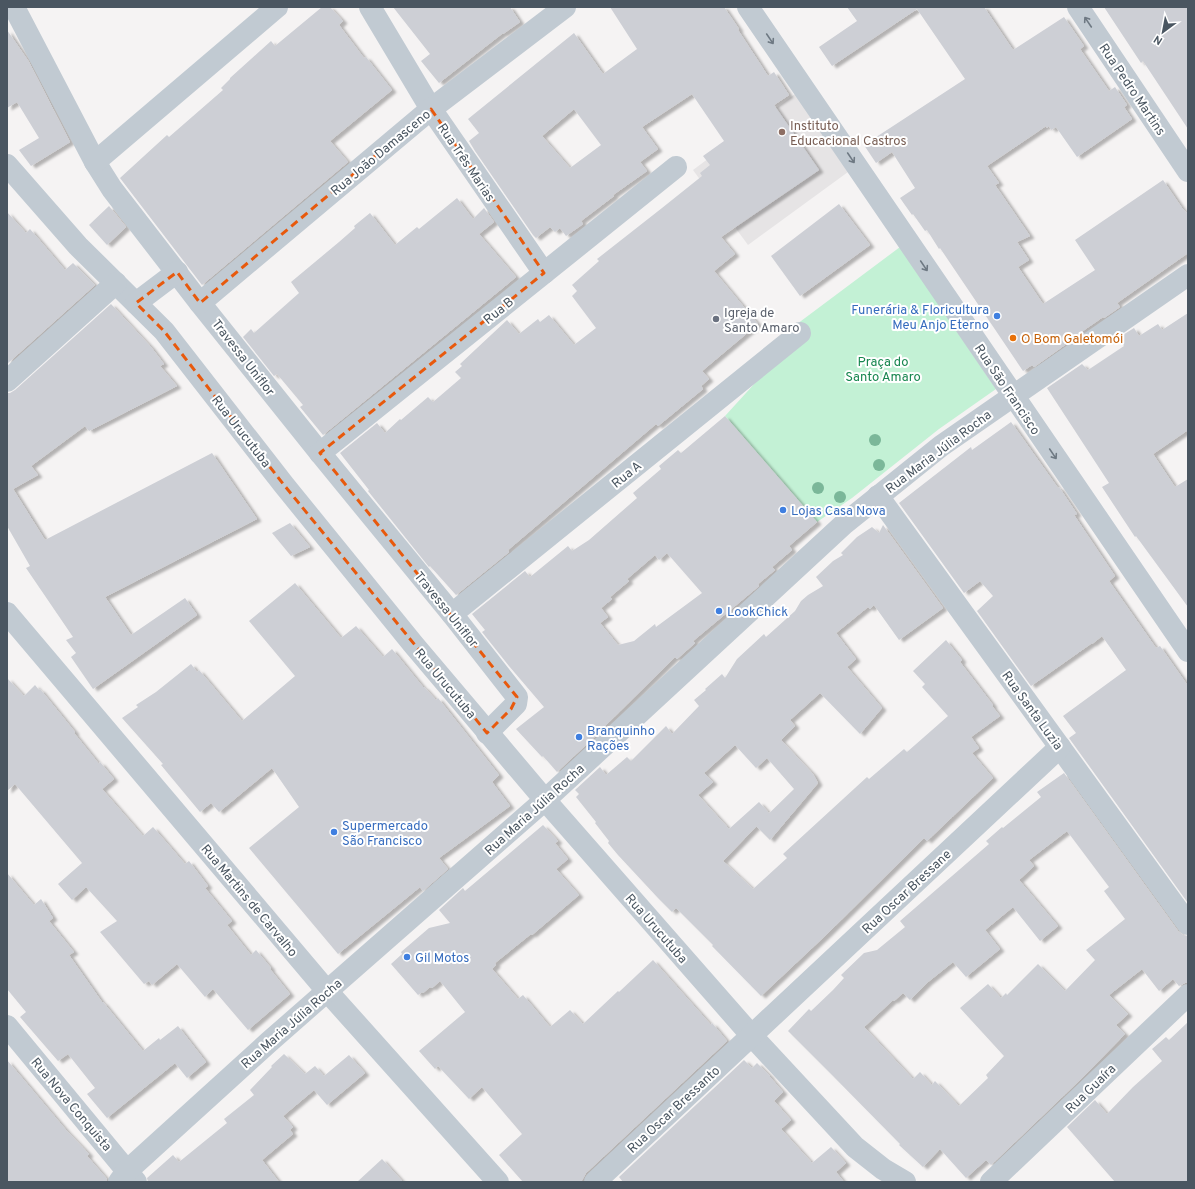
<svg xmlns="http://www.w3.org/2000/svg" width="1195" height="1189" font-family="Overpass,sans-serif">
  <defs>
    <filter id="shadow"><feDropShadow dx="4.5" dy="2.5" stdDeviation="1" flood-color="#0004"/></filter>
  </defs>
  <rect width="100%" height="100%" fill="#f5f3f3"/>
  <polygon fill="#e6e4e5" points="795,94 848,172 748,245 693,170"/>
  <polygon fill="#c3f1d5" points="900,247 996,389 939,429 852,498 817,522 725,416 768,369 797,324"/>
  <g fill="#cdcfd5" fill-rule="evenodd" filter="url(#shadow)">
    <polygon points="322,7 330,7 343,21 339,25 364,58 366,57 392,90 330,141 348,162 202,285 120,178 167,135 169,137 223,90 221,88 230,79 230,78 271,41 275,46"/>
    <polygon points="393,7 510,7 520,22 503,34 503,33 439,83 421,61 430,54"/>
    <path d="M610,7H724L739,29L738,30L768,76L774,72L789,95L774,105L819,170L721,237L735,254L714,271L758,324L702,371L709,379L701,386L703,389L658,426L656,424L508,550L509,552L456,595L430,566L429,567L368,491L369,490L340,453L377,423L385,433L400,419L401,420L428,397L433,402L461,378L455,372L462,366L460,364L507,320L519,334L538,319L540,322L549,315L574,345L596,328L572,296L577,291L572,285L599,261L597,259L662,208L702,176L700,173L710,165L703,156L724,141L692,94L642,127L658,149L640,162L647,171L613,195L614,196L581,221L583,224L566,236L560,228L555,232L550,227L536,238L533,235L475,151L469,141L479,133L468,119L574,33L603,74L637,49ZM574,109L601,145L570,168L542,136Z"/>
    <polygon points="847,7 984,7 1013,50 1064,17 1084,46 1080,49 1109,91 1115,87 1127,105 1124,107 1132,119 1077,157 1056,127 1051,130 1049,126 1047,128 1046,126 987,166 999,183 995,185 1030,236 1017,242 1029,260 1018,267 1043,304 1095,270 1075,240 1163,180 1182,208 1188,214 1188,253 1117,303 1120,307 1104,318 1103,317 1064,344 1065,345 1034,367 1032,365 1023,371 940,248 939,249 927,230 925,231 913,214 912,215 900,198 915,188 892,152 876,163 864,145 965,79 917,9 832,66 819,47 857,21"/>
    <polygon points="1104,7 1188,7 1188,129 1143,61 1141,63"/>
    <polygon points="7,30 29,62 70,142 31,166 19,150 39,138 17,102 7,108"/>
    <polygon points="457,198 473,219 484,208 494,222 479,234 516,277 323,435 300,407 303,405 277,374 274,376 243,337 251,329 254,333 299,293 291,282 339,242 355,228 354,226 370,213 395,245 417,227 419,229"/>
    <polygon points="839,204 870,245 800,296 771,256"/>
    <polygon points="109,206 126,227 107,245 89,225"/>
    <polygon points="7,212 26,233 30,229 65,270 73,263 95,285 7,364"/>
    <polygon points="111,304 151,347 164,364 160,366 177,386 89,431 85,426 31,466 38,475 13,489 45,540 212,453 257,519 105,597 131,635 185,598 197,615 93,689 71,657 76,653 66,640 73,637 26,568 30,566 7,526 7,393 10,393 15,390"/>
    <polygon points="1188,313 1188,430 1153,454 1175,487 1188,479 1188,607 1136,536 1135,537 1102,487 1109,483 1047,388 1082,364 1088,370 1124,346 1118,338 1134,328 1139,336 1158,324 1162,330"/>
    <path d="M725,416L817,522L789,546L792,550L772,567L775,570L758,584L759,586L693,641L695,643L677,659L675,657L603,728V729L557,772L543,756L542,757L516,729L544,707L509,666L482,632L485,630L472,614L525,571L530,577L568,546L572,551L589,540L637,498L633,493L661,469L659,466L678,450L681,453ZM667,553L702,593L656,627L655,624L634,641L618,645L600,623L608,617L601,608L612,599L610,597L629,581L627,579L655,555L659,560Z"/>
    <polygon points="1011,422 1058,488 1059,487 1077,514 1074,515 1115,576 1109,581 1156,648 1160,646 1188,686 1188,903 1069,738 1076,733 1063,716 1126,670 1102,636 1092,644 1092,643 1031,686 977,611 993,596 980,581 964,593 899,503 971,447 972,450"/>
    <polygon points="290,523 310,547 291,556 272,533"/>
    <polygon points="883,525 943,608 899,640 874,605 870,609 868,607 836,633 856,659 847,667 882,708 860,734 820,693 790,720 795,726 781,740 813,774 818,783 770,840 756,826 794,789 767,758 756,768 735,745 704,773 713,782 698,795 729,829 759,802 769,813 723,861 753,889 787,858 783,854 867,777 869,779 904,749 907,752 948,716 922,687 925,684 913,671 946,640 962,660 960,662 993,705 992,706 1000,716 971,737 979,748 972,753 993,778 927,841 924,838 827,934 761,996 712,946 713,945 676,908 672,912 658,898 618,855 608,843 609,841 595,823 596,822 576,797 579,794 575,790 600,767 606,775 627,757 631,761 666,726 672,734 699,706 694,700 706,690 705,689 722,674 725,678 737,659 764,634 766,637 795,611 801,601 808,595 823,586 816,577 833,561 843,555 841,553 857,537 872,527 879,533"/>
    <polygon points="295,583 341,638 356,626 383,657 392,649 423,687 424,687 436,700 438,698 499,775 492,782 510,806 439,858 448,869 423,891 420,887 338,954 249,848 299,807 272,768 219,812 211,803 200,812 161,765 163,764 122,718 138,707 136,705 156,692 191,664 197,672 199,670 242,721 295,676 249,621"/>
    <polygon points="7,678 24,696 35,685 39,690 40,689 75,732 74,733 99,764 100,762 114,779 102,789 143,836 153,827 185,864 189,861 208,886 205,888 232,921 227,925 251,955 256,950 271,968 270,969 290,994 248,1030 213,989 205,997 177,964 152,985 149,981 144,984 100,932 117,921 86,887 72,900 58,884 82,863 15,784 7,791"/>
    <path d="M1064,773L1178,931L1183,935L1188,936V983H1185L1179,986L1173,979L1159,991L1142,969L1109,995L1128,1014L1116,1025L1125,1034L1083,1077L991,1165L986,1160L966,1178L940,1149L923,1167L899,1145L900,1144L833,1076L788,1031L809,1009L811,1011L833,990L844,978L841,975L864,953L877,950L905,927L900,921L989,844L986,841L1002,827L1003,828L1041,797L1037,792ZM1067,831L1109,887L1104,891L1125,919L1086,950L1095,960L1065,991L1038,964L1007,995L1006,993L1001,998L988,984L960,1008L1004,1056L986,1075L988,1078L959,1106L935,1081L932,1085L920,1072L913,1079L864,1027L893,1000L894,1001L903,993L910,1000L928,982L953,962L966,977L1000,949L985,930L1013,907L1040,941L1058,926L1019,880L1034,866L1029,860Z"/>
    <polygon points="543,825 558,841 555,843 568,859 556,869 579,895 532,935 531,934 495,963 496,965 492,969 518,999 523,995 550,1027 570,1010 583,1024 618,991 619,992 653,960 711,1025 712,1023 727,1041 586,1173 581,1182 523,1182 499,1155 522,1134 482,1087 469,1099 438,1066 435,1069 419,1051 465,1012 440,981 432,988 430,987 423,993 422,992 418,995 391,964 402,954 401,952 429,928 450,923 439,910 463,888 465,891"/>
    <polygon points="7,873 34,905 41,899 53,918 49,921 74,952 69,955 102,1002 103,1002 143,1051 159,1038 160,1040 178,1026 206,1062 187,1078 175,1063 107,1118 87,1094 95,1088 68,1054 58,1061 20,1017 26,1012 7,989"/>
    <polygon points="1188,1022 1188,1182 1115,1182 1067,1127 1095,1100 1107,1114 1133,1087 1162,1061 1152,1049 1166,1037 1169,1040"/>
    <polygon points="284,1054 305,1074 315,1066 324,1076 349,1055 365,1073 327,1105 314,1090 283,1116 293,1127 290,1130 293,1134 262,1160 279,1182 148,1182 147,1178 173,1155 179,1162 227,1123 224,1119 254,1095 250,1090 272,1067 271,1066"/>
    <polygon points="7,1060 66,1130 89,1154 87,1156 107,1179 107,1182 7,1182"/>
    <polygon points="744,1060 752,1068 757,1063 770,1076 770,1077 783,1092 774,1101 791,1120 781,1129 812,1163 831,1147 846,1163 836,1172 844,1182 623,1182 619,1177"/>
    <polygon points="382,1159 403,1182 357,1182"/>
  </g>
  <g fill="none" stroke-linecap="round" stroke-linejoin="round">
    <g stroke="#c1cad2" stroke-width="22">
      <polyline points="14,7 95,162 112,189 200,303 320,453 452,614 517,697 516,704 487,733"/>
      <polyline points="370,7 431,109 544,273"/>
      <polyline points="748,7 1188,651"/>
      <polyline points="1078,7 1188,171"/>
      <polyline points="95,162 277,7"/>
      <polyline points="7,165 78,246 164,331 284,485 413,644 545,800 751,1035 855,1147 883,1169 905,1182"/>
      <polyline points="136,303 177,272"/>
      <polyline points="200,303 431,109 565,7"/>
      <polyline points="7,381 116,283"/>
      <polyline points="320,453 676,167"/>
      <polyline points="878,496 1188,924"/>
      <polyline points="7,613 327,991 498,1182"/>
      <polyline points="452,614 800,333"/>
      <polyline points="7,1026 136,1182"/>
      <polyline points="119,1182 127,1171 269,1042 545,800 844,524 941,446 1188,275"/>
      <polyline points="595,1182 1060,747"/>
      <polyline points="991,1182 1188,995"/>
    </g>
  </g>
  <g fill="#7bb799">
    <circle cx="875" cy="440" r="6"/>
    <circle cx="879" cy="465" r="6"/>
    <circle cx="818" cy="488" r="6"/>
    <circle cx="840" cy="497" r="6"/>
  </g>
  <defs><path id="oneway-shaft" d="M-6 0H5M1.5-3L5.5 0L1.5 3" fill="none" stroke-width="1.6" stroke-linecap="round" stroke-linejoin="round"/></defs>
  <g stroke="#6e7983">
    <use href="#oneway-shaft" transform="translate(1088 22) rotate(-124)"/>
    <use href="#oneway-shaft" transform="translate(770 39) rotate(56)"/>
    <use href="#oneway-shaft" transform="translate(851 158) rotate(56)"/>
    <use href="#oneway-shaft" transform="translate(924 266) rotate(56)"/>
    <use href="#oneway-shaft" transform="translate(1053 454) rotate(56)"/>
  </g>
  <path fill="none" stroke="#e8590c" stroke-width="3" stroke-dasharray="8 5" stroke-linejoin="round" d="M431,109L544,273L320,453L517,697L511,709L487,733L284,485L164,331L136,303L177,272L200,303Z"/>
  <circle fill="#8d6e63" stroke="#fff" stroke-width="1.5" cx="782" cy="132" r="4"/>
  <g fill="#3f7fe0" stroke="#fff" stroke-width="1.5">
    <circle cx="997" cy="316" r="4"/>
    <circle cx="783" cy="510" r="4"/>
    <circle cx="719" cy="611" r="4"/>
    <circle cx="579" cy="737" r="4"/>
    <circle cx="334" cy="832" r="4"/>
    <circle cx="407" cy="957" r="4"/>
  </g>
  <circle fill="#6b7280" stroke="#fff" stroke-width="1.5" cx="716" cy="319" r="4"/>
  <circle fill="#e8710a" stroke="#fff" stroke-width="1.5" cx="1013" cy="338" r="4"/>
  <g text-anchor="middle" stroke-width="4" stroke-linejoin="round" paint-order="stroke">
    <g font-size="13" fill="#4a5661" stroke="#fff">
      <text transform="translate(1133 89) rotate(56)" y="5">Rua Pedro Martins</text>
      <text transform="translate(380 152) rotate(-40)" y="5">Rua João Damasceno</text>
      <text transform="translate(467 162) rotate(56)" y="5">Rua Três Marias</text>
      <text transform="translate(498 310) rotate(-39)" y="5">Rua B</text>
      <text transform="translate(244 357) rotate(52)" y="5">Travessa Uniflor</text>
      <text transform="translate(1008 389) rotate(56)" y="5">Rua São Francisco</text>
      <text transform="translate(242 431) rotate(52)" y="5">Rua Urucutuba</text>
      <text transform="translate(938 451) rotate(-37)" y="5">Rua Maria Júlia Rocha</text>
      <text transform="translate(626 474) rotate(-39)" y="5">Rua A</text>
      <text transform="translate(447 609) rotate(51)" y="5">Travessa Uniflor</text>
      <text transform="translate(446 683) rotate(50)" y="5">Rua Urucutuba</text>
      <text transform="translate(1033 710) rotate(54)" y="5">Rua Santa Luzia</text>
      <text transform="translate(534 809) rotate(-42)" y="5">Rua Maria Júlia Rocha</text>
      <text transform="translate(906 891) rotate(-43)" y="5">Rua Oscar Bressane</text>
      <text transform="translate(250 900) rotate(50)" y="5">Rua Martins de Carvalho</text>
      <text transform="translate(657 928) rotate(49)" y="5">Rua Urucutuba</text>
      <text transform="translate(291 1023) rotate(-41)" y="5">Rua Maria Júlia Rocha</text>
      <text transform="translate(1090 1088) rotate(-44)" y="5">Rua Guaíra</text>
      <text transform="translate(72 1104) rotate(50)" y="5">Rua Nova Conquista</text>
      <text transform="translate(673 1109) rotate(-43)" y="5">Rua Oscar Bressanto</text>
    </g>
    <g font-size="13" fill="#785e54" stroke="#fff" text-anchor="start">
      <text x="790" y="130">Instituto<tspan x="790" dy="15">Educacional Castros</tspan></text>
    </g>
    <g font-size="13" fill="#366cbe" stroke="#fff" text-anchor="start">
      <text x="989" y="314" text-anchor="end">Funerária &amp; Floricultura<tspan x="989" dy="15">Meu Anjo Eterno</tspan></text>
      <text x="791" y="515">Lojas Casa Nova</text>
      <text x="727" y="616">LookChick</text>
      <text x="587" y="735">Branquinho<tspan x="587" dy="15">Rações</tspan></text>
      <text x="342" y="830">Supermercado<tspan x="342" dy="15">São Francisco</tspan></text>
      <text x="415" y="962">Gil Motos</text>
    </g>
    <g font-size="13" fill="#5b616d" stroke="#fff" text-anchor="start">
      <text x="724" y="317">Igreja de<tspan x="724" dy="15">Santo Amaro</tspan></text>
    </g>
    <g font-size="13" fill="#c56008" stroke="#fff" text-anchor="start">
      <text x="1021" y="343">O Bom Galetomói</text>
    </g>
    <g font-size="13" fill="#17864f" stroke="#fff">
      <text x="883" y="366">Praça do<tspan x="883" dy="15">Santo Amaro</tspan></text>
    </g>
  </g>
  <rect width="1195" height="1189" fill="none" stroke="#4a5661" stroke-width="16"/>
  <g transform="translate(1163 32) rotate(212)" stroke="#ffffff" stroke-width="3" paint-order="stroke">
  <path d="M0-3L7 15L0 10L-7 15Z" fill="#4a5661"/>
  <text y="-6" font-size="11" font-weight="bold" text-anchor="middle" fill="#4a5661">N</text>
  </g>
</svg>
